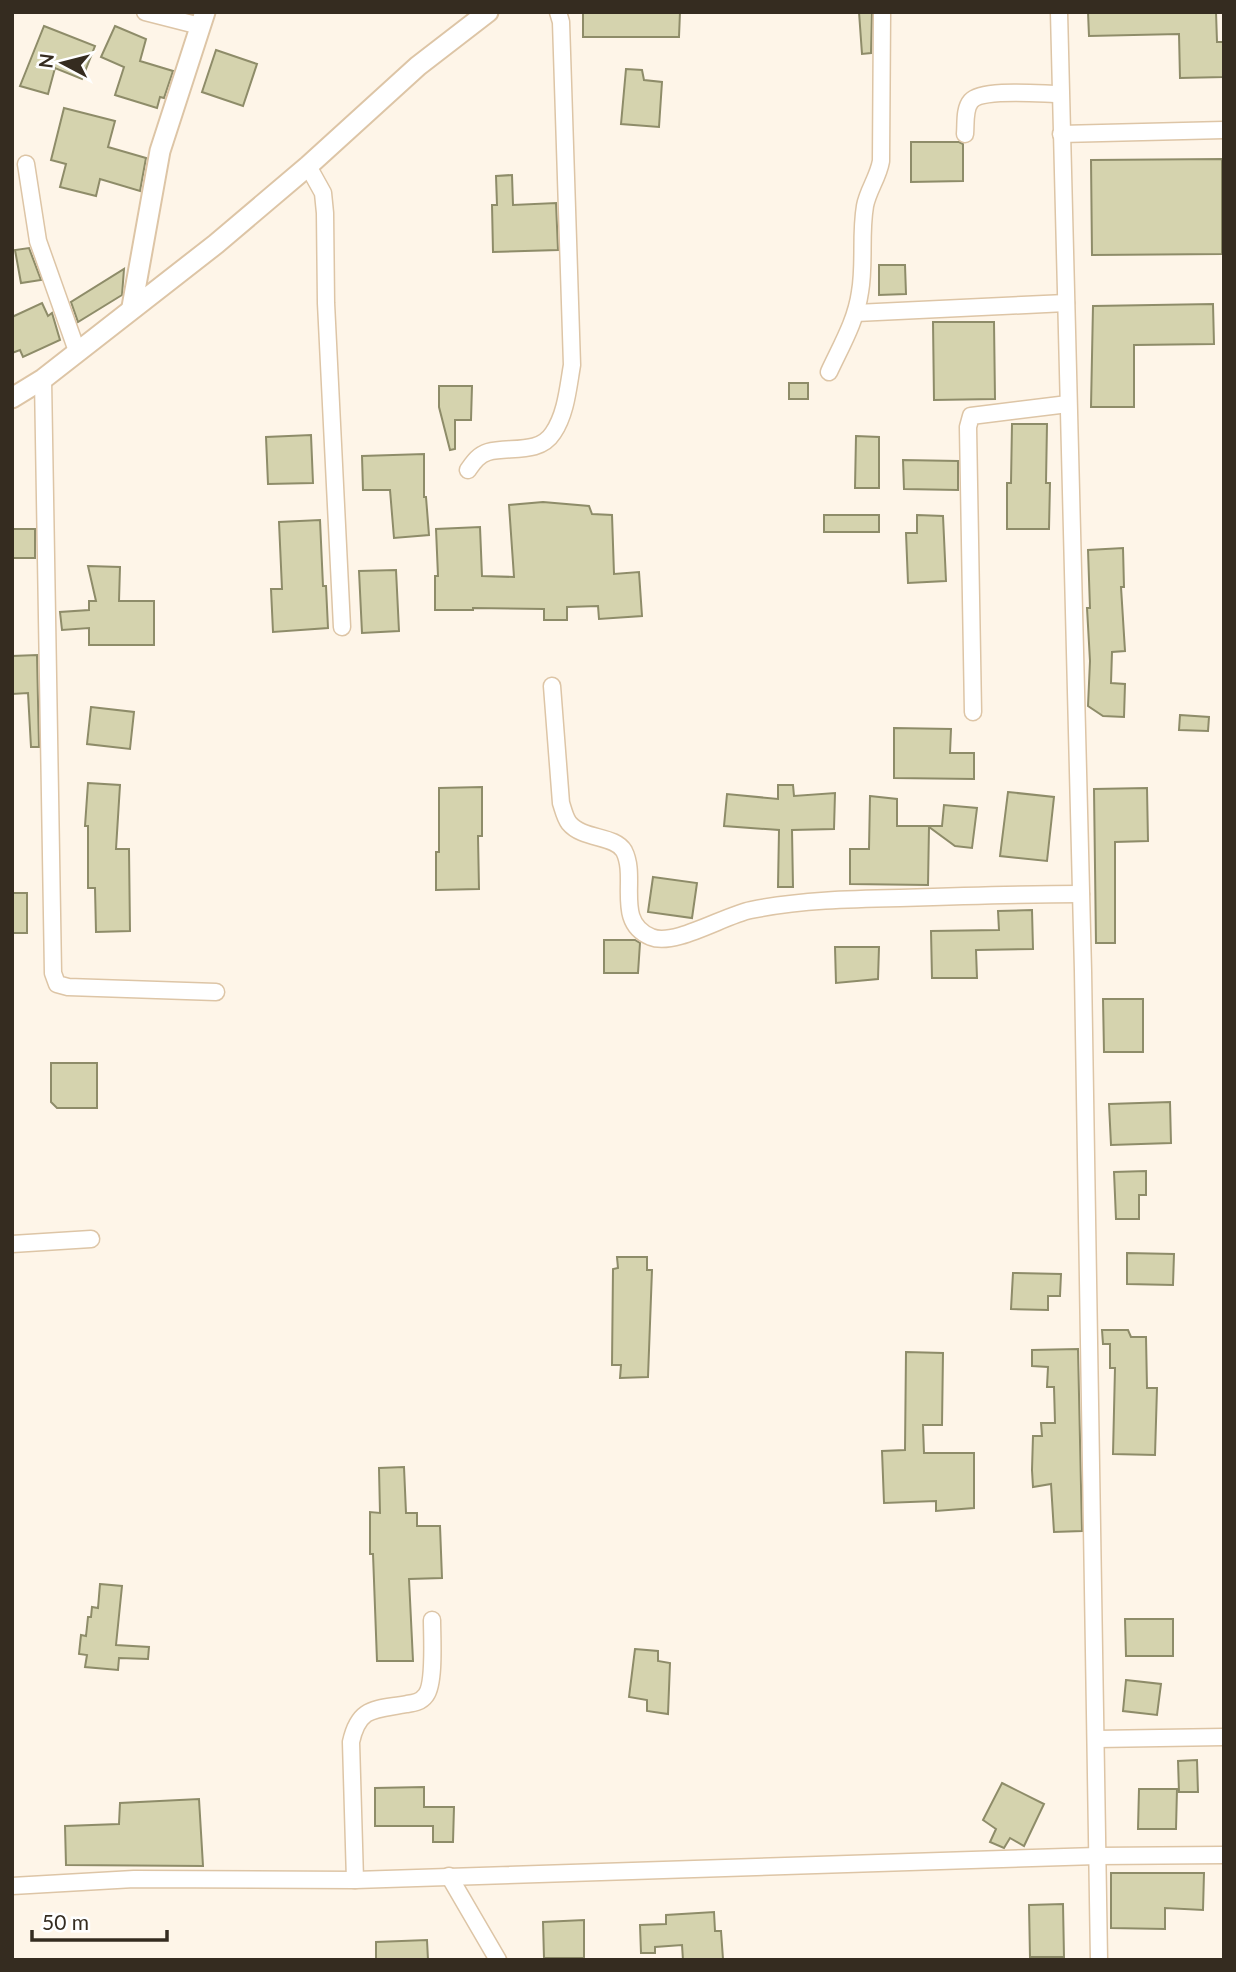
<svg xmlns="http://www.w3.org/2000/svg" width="1236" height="1972" font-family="Lato,sans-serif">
  <rect width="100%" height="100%" fill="#fef5e8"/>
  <g fill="#d5d3ae" stroke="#8e8c69" stroke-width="2">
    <polygon points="583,12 680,12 679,37 583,37"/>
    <polygon points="859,12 872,12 871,53 862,54"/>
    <polygon points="1088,12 1216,12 1217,42 1224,42 1224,77 1180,78 1179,34 1089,36"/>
    <polygon points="44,26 95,46 82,79 55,68 48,94 20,86"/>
    <polygon points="115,26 146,39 140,61 173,71 164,98 160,97 157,108 115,95 124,67 101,57"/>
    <polygon points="216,50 257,64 243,106 202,92"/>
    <polygon points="626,69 642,70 644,80 662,82 659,127 621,124"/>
    <polygon points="64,108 115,121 108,147 146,158 140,191 100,179 96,196 60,187 66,164 51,160"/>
    <polygon points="911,142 959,142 963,144 963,181 911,182"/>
    <polygon points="1222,159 1222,254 1092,255 1091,160"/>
    <polygon points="512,175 513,205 556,203 558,250 493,252 492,205 497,205 496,176"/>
    <polygon points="29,248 41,280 21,283 15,250"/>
    <polygon points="879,265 905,265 906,294 879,295"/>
    <polygon points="124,269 122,295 78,322 71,302"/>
    <polygon points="42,303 48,316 52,313 60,340 23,357 20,350 12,353 12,317"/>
    <polygon points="1213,304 1214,344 1134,345 1134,407 1091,407 1093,306"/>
    <polygon points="933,322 994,322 995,399 934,400"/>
    <rect x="789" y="383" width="19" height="16"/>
    <polygon points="439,386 472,386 471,420 455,420 455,449 450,450 439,407"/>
    <polygon points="1012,424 1047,424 1046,483 1050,483 1049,529 1007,529 1007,483 1011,483"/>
    <polygon points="311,435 313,483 268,484 266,437"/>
    <polygon points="856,436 879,437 879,488 855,488"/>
    <polygon points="424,454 424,497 426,497 429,535 394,538 390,490 363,490 362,456"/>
    <polygon points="903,460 958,461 958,490 904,489"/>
    <polygon points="543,502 589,506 592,514 612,515 614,574 639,572 642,616 599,619 598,606 567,607 567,620 544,620 544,609 473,608 473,610 435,610 435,576 438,576 436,529 480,527 482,576 514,577 509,505"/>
    <rect x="824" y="515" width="55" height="17"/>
    <polygon points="917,515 943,516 946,581 908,583 906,533 917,533"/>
    <polygon points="320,520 323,586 326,586 328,628 273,632 271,589 282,589 279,522"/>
    <rect x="12" y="529" width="23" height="29"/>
    <polygon points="1123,548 1124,587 1121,587 1125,651 1112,652 1111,683 1125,684 1124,717 1103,716 1088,706 1090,661 1087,608 1090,608 1088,550"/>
    <polygon points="88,566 120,567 119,601 154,601 154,645 89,645 89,628 62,630 60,612 89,610 89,601 96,601"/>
    <polygon points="396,570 399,631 362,633 359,571"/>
    <polygon points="37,655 39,747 31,747 28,693 12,694 12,656"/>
    <polygon points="91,707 134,712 130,749 87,744"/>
    <polygon points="1180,715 1209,717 1208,731 1179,730"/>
    <polygon points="894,728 951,729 950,753 974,753 974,779 894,778"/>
    <polygon points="88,783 120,785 116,849 129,849 130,931 96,932 95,888 88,888 88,826 85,826"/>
    <polygon points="778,785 793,785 794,796 835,793 834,829 792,830 793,887 778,887 779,830 724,826 727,794 778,799"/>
    <polygon points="482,787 482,836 478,836 479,889 436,890 436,852 439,852 439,788"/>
    <polygon points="1147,788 1148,841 1115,842 1115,943 1096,943 1094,789"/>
    <polygon points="1008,792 1054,797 1047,861 1000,856"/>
    <polygon points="870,796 897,799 897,826 942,826 944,805 977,808 972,848 955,846 929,827 928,885 850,884 850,849 869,849"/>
    <polygon points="653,877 697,883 692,918 648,912"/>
    <rect x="12" y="893" width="15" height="40"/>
    <polygon points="1032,910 1033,949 976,950 977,978 932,978 931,931 999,930 998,911"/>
    <polygon points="604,940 635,940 640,943 638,973 604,973"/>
    <polygon points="835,947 879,947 878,979 836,983"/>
    <polygon points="1103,999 1143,999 1143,1052 1104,1052"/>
    <polygon points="51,1063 97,1063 97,1108 57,1108 51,1102"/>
    <polygon points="1170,1102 1171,1143 1111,1145 1109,1104"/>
    <polygon points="1146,1171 1146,1195 1139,1195 1139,1219 1116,1219 1114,1172"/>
    <polygon points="1127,1253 1174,1254 1173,1285 1127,1284"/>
    <polygon points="617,1257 647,1257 647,1270 652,1270 648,1377 620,1378 621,1365 612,1365 613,1269 618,1268"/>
    <polygon points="1013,1273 1061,1274 1060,1296 1048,1296 1048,1310 1011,1309"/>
    <polygon points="1102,1330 1128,1330 1131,1337 1146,1337 1147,1388 1157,1388 1155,1455 1113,1454 1115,1368 1110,1368 1110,1344 1103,1344"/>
    <polygon points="1078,1349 1082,1531 1054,1532 1051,1484 1033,1487 1032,1470 1033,1436 1042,1436 1041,1423 1055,1423 1054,1387 1047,1387 1048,1367 1032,1366 1032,1350"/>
    <polygon points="906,1352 943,1353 942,1425 923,1425 924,1453 974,1453 974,1508 936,1511 936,1501 884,1503 882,1451 905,1450"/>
    <polygon points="404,1467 406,1513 417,1513 417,1526 440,1526 442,1578 409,1579 413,1661 377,1661 373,1554 370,1554 370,1512 380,1513 379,1468"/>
    <polygon points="100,1584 122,1586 116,1645 149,1647 148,1659 119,1658 118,1670 85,1667 87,1655 79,1654 81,1635 86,1636 88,1617 91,1617 92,1607 98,1608"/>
    <polygon points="1125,1619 1173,1619 1173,1656 1126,1656"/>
    <polygon points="635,1649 658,1651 658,1661 670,1663 668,1714 647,1711 647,1700 629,1697"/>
    <polygon points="1126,1680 1161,1684 1157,1715 1123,1711"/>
    <polygon points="1197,1760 1198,1792 1179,1792 1178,1761"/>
    <polygon points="1002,1783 1044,1804 1024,1846 1010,1838 1004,1848 990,1842 996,1829 983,1820"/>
    <polygon points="424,1787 424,1807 454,1807 453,1842 433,1842 433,1826 375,1826 375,1788"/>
    <polygon points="1139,1789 1177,1789 1176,1829 1138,1829"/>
    <polygon points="199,1799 203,1866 66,1865 65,1826 119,1824 120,1803"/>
    <polygon points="1111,1873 1204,1873 1203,1910 1165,1908 1165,1929 1111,1928"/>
    <polygon points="1063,1904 1064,1957 1030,1957 1029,1905"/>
    <polygon points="714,1912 715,1931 721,1931 723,1959 683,1960 682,1945 655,1947 655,1953 641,1953 640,1925 666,1924 666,1915"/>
    <polygon points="584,1920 584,1958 544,1958 543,1922"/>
    <polygon points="427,1940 428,1960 376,1960 376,1942"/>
  </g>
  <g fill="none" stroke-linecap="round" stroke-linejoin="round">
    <g stroke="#ddc5a6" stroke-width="19">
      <g id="minor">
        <polyline points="145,12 200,26"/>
        <polyline points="1059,12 1083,971 1099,1960"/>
        <path d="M965,134C966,124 964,109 971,101C982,88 1042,94 1060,94"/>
        <polyline points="1061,134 1224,130"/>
        <polyline points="26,164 38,241 77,351"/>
        <polyline points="308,166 323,193 325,213 326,303 342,627"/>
        <polyline points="856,313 1066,303"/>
        <path d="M829,372C841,346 856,321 860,292C865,264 860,235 865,206C868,190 878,178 881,161L882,12"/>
        <polyline points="43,379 53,973 57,984 68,987 216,992"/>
        <path d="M468,470C473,463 478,455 488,452C509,446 539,455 553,433C566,414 568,388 572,365L561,22L558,12"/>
        <path d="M552,686L561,803C563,809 565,818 569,823C583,840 615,835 624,851C638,878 614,922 651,937C674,947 725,915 751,910C800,900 850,899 900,898C960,896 1020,894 1081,894"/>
        <polyline points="973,712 968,427 971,416 1068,404"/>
        <polyline points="12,1244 91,1239"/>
        <polyline points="1096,1739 1224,1737"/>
        <polyline points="449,1876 498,1960"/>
        <path d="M355,1880L351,1742C359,1706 375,1710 407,1704C414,1703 421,1702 426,1695C435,1683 432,1637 432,1620"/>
        <polyline points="12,1886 134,1879 355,1880 1097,1856 1224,1855"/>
      </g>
    </g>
    <g stroke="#ddc5a6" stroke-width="23">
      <g id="tertiary">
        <polyline points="132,307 160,151 205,12"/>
        <polyline points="12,398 43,379 216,244 308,166 418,66 488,12"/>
      </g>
    </g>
    <use href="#minor" stroke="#fff" stroke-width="16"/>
    <use href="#tertiary" stroke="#fff" stroke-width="19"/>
  </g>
  <rect width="1236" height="1972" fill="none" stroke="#352c20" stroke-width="28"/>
  <g transform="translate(63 63) rotate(277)" stroke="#ffffff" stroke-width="5" paint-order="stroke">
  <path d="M0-5L12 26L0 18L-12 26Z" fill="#352c20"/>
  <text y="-10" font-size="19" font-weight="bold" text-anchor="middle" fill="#352c20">N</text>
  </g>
  <path d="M32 1930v10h135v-10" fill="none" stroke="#352c20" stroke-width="3.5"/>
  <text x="42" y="1930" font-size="21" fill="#352c20" stroke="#ffffff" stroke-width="5" paint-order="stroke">50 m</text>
</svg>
